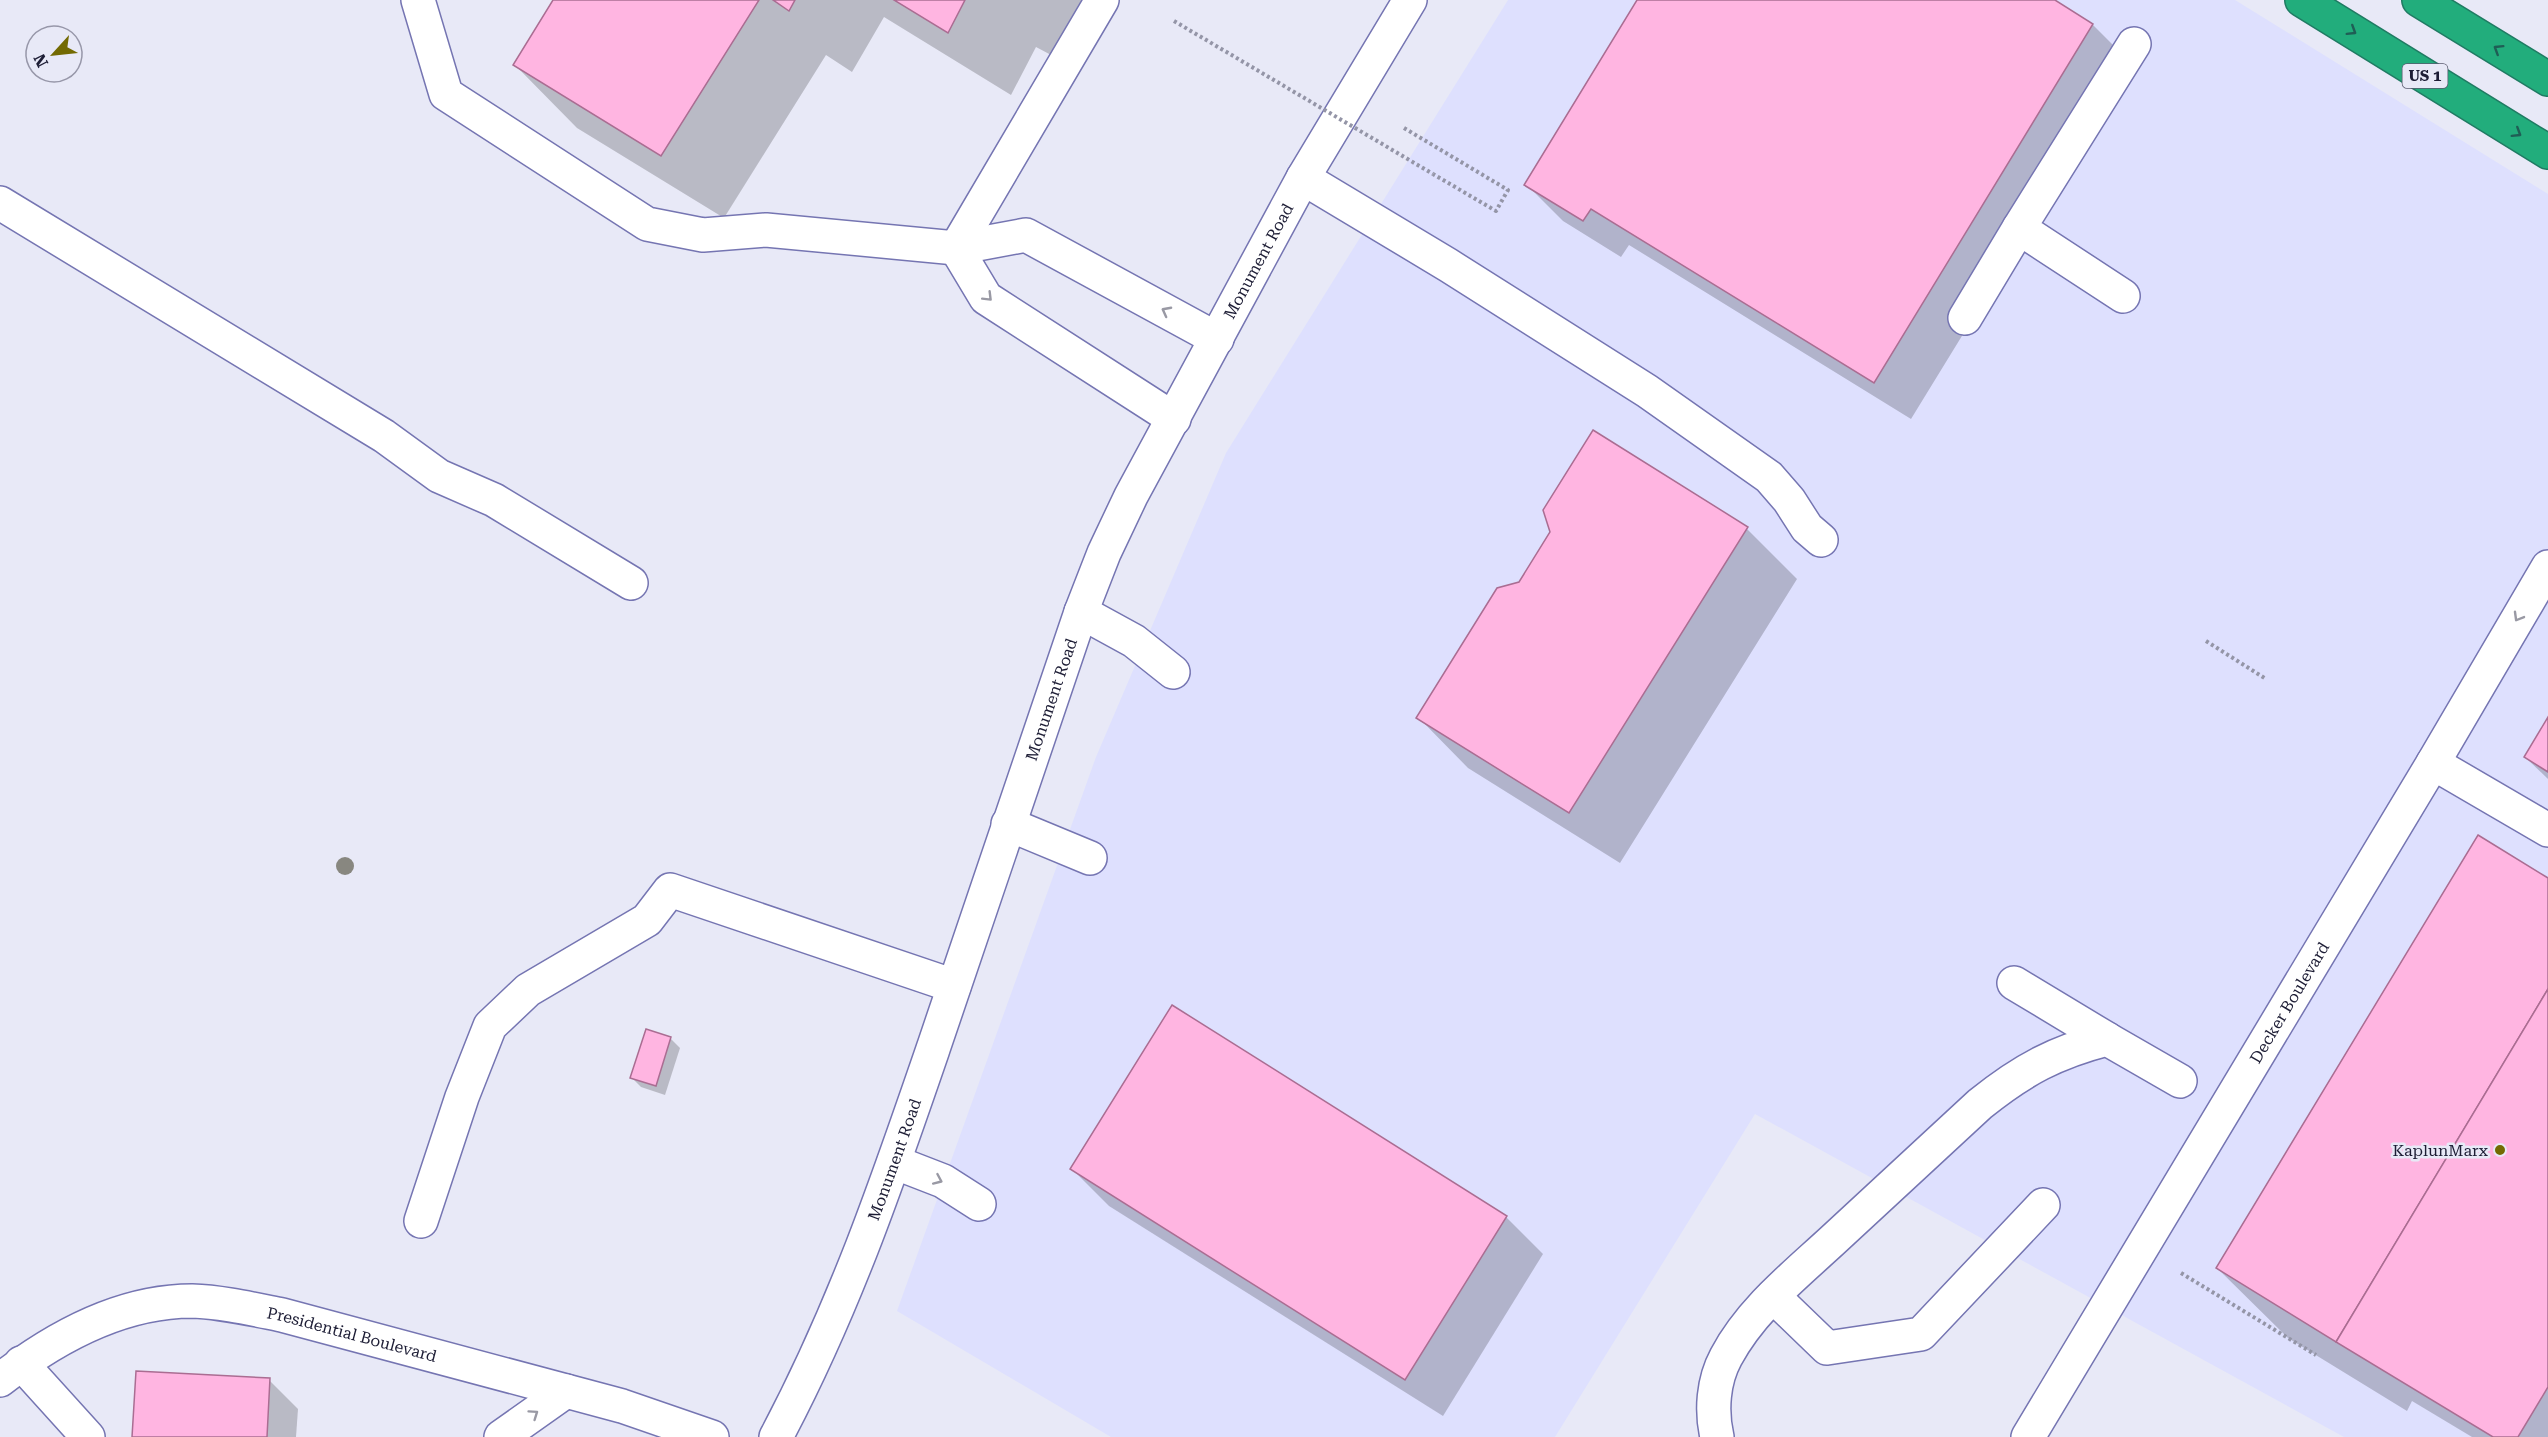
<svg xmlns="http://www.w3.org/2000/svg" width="2548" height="1437" font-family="'Roboto Serif',serif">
  <rect width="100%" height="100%" fill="#e8e9f7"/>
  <polygon fill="#dee0fe" points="1508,0 2235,0 2548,194 2548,1437 2344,1437 1755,1114 1555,1437 1111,1437 897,1311 1096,757 1226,453"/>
  <g fill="#0003">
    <polygon points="555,0 1086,0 1053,56 1036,47 1011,95 884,17 852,72 826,55 724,218 577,128 515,65"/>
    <polygon points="1638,0 2052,0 2093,25 2130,62 1911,419 1629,245 1621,257 1563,221 1526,184"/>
    <polygon points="1747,529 1797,579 1620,863 1468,768 1418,717 1520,583 1552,532"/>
    <polygon points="2548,720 2548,779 2525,757"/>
    <polygon points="2548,879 2548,1437 2472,1437 2412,1401 2407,1411 2288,1338 2217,1268"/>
    <polygon points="670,1038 680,1048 665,1095 641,1087 632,1078"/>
    <polygon points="1072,1169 1506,1217 1543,1254 1443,1416 1109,1206"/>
    <polygon points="269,1380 298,1409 296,1437 134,1437"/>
  </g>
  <g fill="#ffb5e1" stroke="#aa6d92" stroke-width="1.5">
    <polygon points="553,0 759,0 661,156 513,65"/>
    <polygon points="773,0 795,0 789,11"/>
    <polygon points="894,0 965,0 948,33"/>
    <polygon points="1637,0 2055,0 2093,24 1874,383 1591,209 1583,221 1524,185"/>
    <polygon points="1593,430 1748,527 1569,813 1416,718 1497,588 1519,582 1550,532 1543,510"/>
    <polygon points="2548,717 2548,772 2524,757"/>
    <polygon points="2478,835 2548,878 2548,989 2336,1342 2216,1268"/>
    <polygon points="2548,989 2548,1387 2518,1437 2493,1437 2336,1342"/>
    <polygon points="1172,1005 1507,1216 1405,1380 1070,1169"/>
    <polygon points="646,1029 671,1037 656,1086 630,1078"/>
    <polygon points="136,1371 270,1378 267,1437 132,1437"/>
  </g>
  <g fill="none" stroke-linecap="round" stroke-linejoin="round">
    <g stroke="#7575b2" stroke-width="36">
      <g id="minor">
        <polyline points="418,0 446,94 647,224 703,235 766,230 956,248 1026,235 1217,339"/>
        <polyline points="1303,178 1448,265 1647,391 1769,477 1789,500 1807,528 1821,540"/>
        <polyline points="0,203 384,436 439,476 494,500 631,583"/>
        <polyline points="956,248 1102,0"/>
        <polyline points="956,248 986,298 1174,419"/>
        <polyline points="2123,296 2019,228 2134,44"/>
        <polyline points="1965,318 2019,228"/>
        <polyline points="1081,612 1134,641 1173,672"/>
        <polyline points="2433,763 2548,830"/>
        <polyline points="1008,824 1090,858"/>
        <polyline points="2014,983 2107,1039"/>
        <polyline points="894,1162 943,1181 979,1204"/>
        <polyline points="421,1221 462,1097 490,1026 528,990 647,920 670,890 954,986"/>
        <polyline points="1773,1296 1827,1348 1921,1334 2043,1205"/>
        <polyline points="21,1363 88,1437"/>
        <path id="s1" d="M0,1380C54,1338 122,1301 192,1301C222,1302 252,1309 282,1315L622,1406L712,1437"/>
        <polyline points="501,1437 566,1391"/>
        <path id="s2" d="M776,1437C844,1309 887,1183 934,1046C983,901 1031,756 1081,612L1104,553L1131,496L1303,178L1410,0"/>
        <path d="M1717,1437C1711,1411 1713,1381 1726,1357C1751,1310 1794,1276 1833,1240C1882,1195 1931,1149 1980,1104C2022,1070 2056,1052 2107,1039L2180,1081"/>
        <path id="s3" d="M2028,1437L2433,763L2548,567"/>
      </g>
    </g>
    <g stroke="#207b63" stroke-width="36">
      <g id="highway">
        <polyline points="2302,0 2548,152"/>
        <polyline points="2419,0 2548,79"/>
      </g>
    </g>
    <g stroke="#9495a7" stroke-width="4" stroke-dasharray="3 3" stroke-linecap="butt">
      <polyline points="1404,128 1508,190 1496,211 1433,174"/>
      <polyline points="2206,641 2266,679"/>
      <polyline points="2181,1273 2316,1355"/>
    </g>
    <use href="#minor" stroke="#fff" stroke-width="33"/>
    <use href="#highway" stroke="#22ad7c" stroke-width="33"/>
    <polyline stroke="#9495a7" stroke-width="4" stroke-dasharray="3 3" stroke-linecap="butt" points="1174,21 1433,174"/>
  </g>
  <circle fill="#888780" cx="345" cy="866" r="9"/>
  <defs><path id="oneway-chevron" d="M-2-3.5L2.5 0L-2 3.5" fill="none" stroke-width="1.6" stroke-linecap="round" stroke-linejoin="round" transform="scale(1.5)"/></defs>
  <g stroke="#1f5e55">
    <use href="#oneway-chevron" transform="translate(2352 31) rotate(32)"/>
    <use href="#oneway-chevron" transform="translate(2498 49) rotate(-148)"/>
    <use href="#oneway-chevron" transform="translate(2517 133) rotate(32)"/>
  </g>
  <g stroke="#9999a4">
    <use href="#oneway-chevron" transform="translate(988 297) rotate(45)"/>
    <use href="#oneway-chevron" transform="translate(1166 311) rotate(-152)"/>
    <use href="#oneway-chevron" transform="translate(2518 617) rotate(120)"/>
    <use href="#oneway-chevron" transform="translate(938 1180) rotate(24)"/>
    <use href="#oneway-chevron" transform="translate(534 1414) rotate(-35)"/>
  </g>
  <circle fill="#736a02" stroke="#e8e9f7" stroke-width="2" cx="2500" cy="1150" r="6"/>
  <g text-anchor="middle" stroke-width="5" stroke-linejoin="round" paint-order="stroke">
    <rect fill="#e8e9f7" stroke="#5a5a6f" stroke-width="1.5" x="2402.5" y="64" width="45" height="24" rx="4.5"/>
    <g font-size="15" font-weight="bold" fill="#1d1d35">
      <text x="2425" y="81">US 1</text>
    </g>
    <g font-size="16" fill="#1d1d35" stroke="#e8e9f7">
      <text dy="6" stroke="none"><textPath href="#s2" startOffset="1274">Monument Road</textPath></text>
      <text dy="6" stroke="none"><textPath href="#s2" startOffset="788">Monument Road</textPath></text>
      <text dy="6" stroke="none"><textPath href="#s3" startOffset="507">Decker Boulevard</textPath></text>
      <text dy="6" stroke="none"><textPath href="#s2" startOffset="302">Monument Road</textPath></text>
      <text dy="6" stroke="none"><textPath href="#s1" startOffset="375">Presidential Boulevard</textPath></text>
    </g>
    <g font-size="16" fill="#1d1d35" stroke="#e8e9f7" text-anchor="end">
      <text x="2488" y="1156">KaplunMarx</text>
    </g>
  </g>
  <g transform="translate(54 54) rotate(243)"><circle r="28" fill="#e8e9f7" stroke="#9797a9" stroke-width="1.5"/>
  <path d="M0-4.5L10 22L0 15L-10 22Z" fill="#736a02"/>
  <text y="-9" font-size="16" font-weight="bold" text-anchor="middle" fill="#1d1d35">N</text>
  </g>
</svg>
